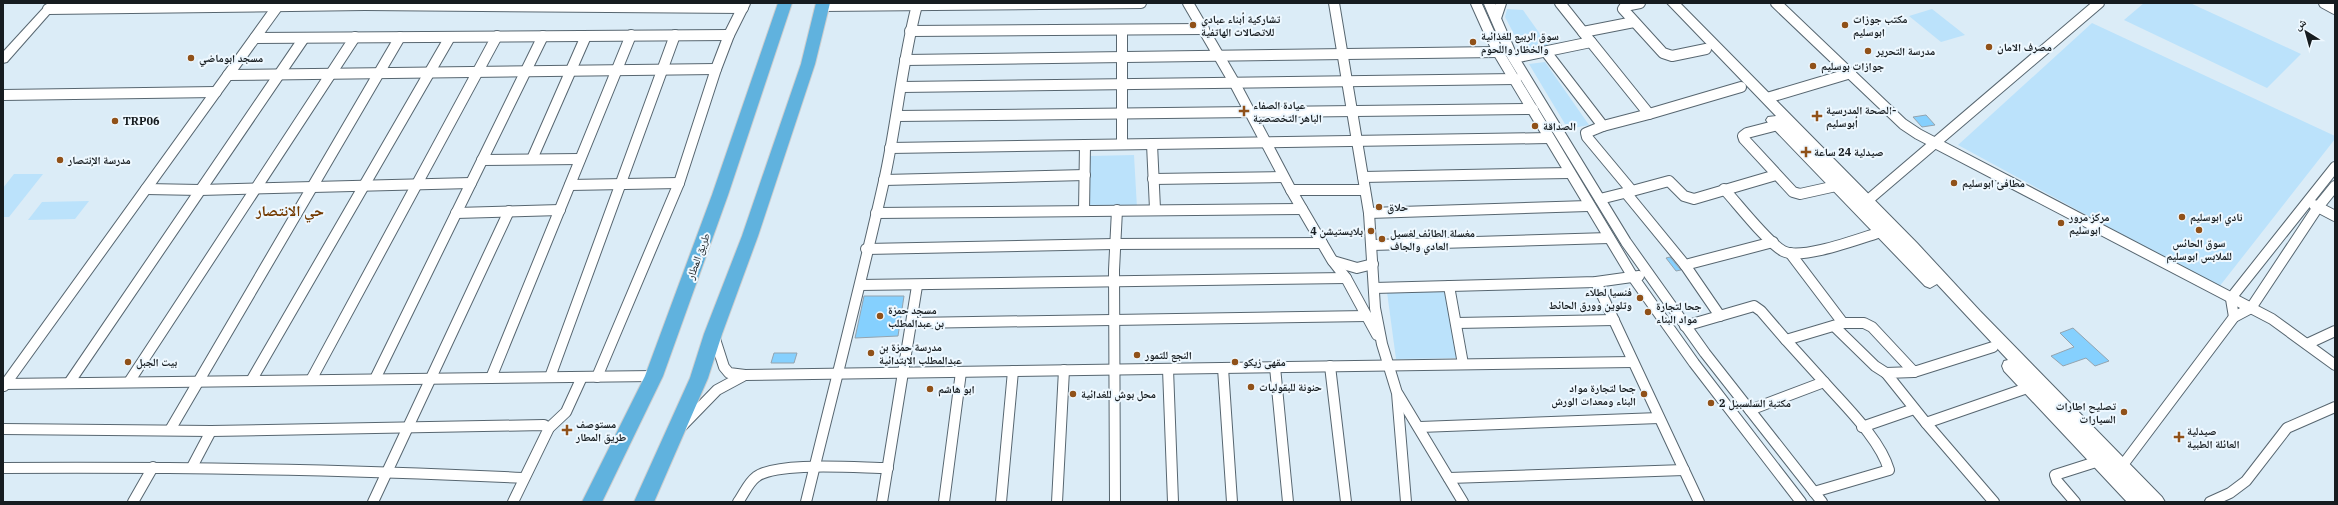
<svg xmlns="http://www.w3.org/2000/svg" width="2338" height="505" font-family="'IBM Plex Serif','Noto Naskh Arabic',serif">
  <rect width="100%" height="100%" fill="#dbecf7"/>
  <g fill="#bbe2fb">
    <polygon points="2144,3 2190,3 2301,54 2267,88 2124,20"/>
    <polygon points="1507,9 1523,10 1550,48 1524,53 1505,17"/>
    <polygon points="1932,9 1965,35 1941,42 1909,16"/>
    <polygon points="2092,23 2335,136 2335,139 2219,287 1958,145"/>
    <polygon points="1545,62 1589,125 1568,129 1529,64"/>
    <polygon points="1134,155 1137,208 1089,210 1089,156"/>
    <polygon points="14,174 43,174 9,217 3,217 3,188"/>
    <polygon points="89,201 75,219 28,220 42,202"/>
    <polygon points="1444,289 1457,358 1396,359 1387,292"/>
  </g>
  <g fill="#85d0fe" stroke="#94a4af">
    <polygon points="1926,115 1935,125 1922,127 1913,117"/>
    <polygon points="1670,257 1680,269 1681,270 1676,271 1666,258"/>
    <polygon points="864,296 904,296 898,336 855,338"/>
    <polygon points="2073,328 2109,361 2095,366 2086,358 2063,366 2051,356 2074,347 2060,333"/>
    <polygon points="774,353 797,353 794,363 771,363"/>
  </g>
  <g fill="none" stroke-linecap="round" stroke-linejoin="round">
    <g stroke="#576670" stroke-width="12">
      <g id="minor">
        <polyline points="1188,3 1234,82 1291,190 1332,260 1346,278 1377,335"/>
        <polyline points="1334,3 1369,213 1375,308 1382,344 1397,393 1406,502"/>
        <polyline points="1476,3 1498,52 1633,277 1694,363 1801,502"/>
        <polyline points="1489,3 1511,54 1626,242 1705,353 1822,502"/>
        <polyline points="1640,3 1625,6 1623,9 1663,53 1672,56 1706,49"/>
        <polyline points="1776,3 1903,124 1918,134 2272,319 2335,365"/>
        <polyline points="2324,3 2335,9"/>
        <polyline points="822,6 1141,3"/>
        <polyline points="48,9 365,5 743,8"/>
        <polyline points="1496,18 1501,3"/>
        <polyline points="1122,30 1122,144"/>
        <polyline points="910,31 1204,29"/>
        <polyline points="1583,32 1634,22"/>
        <polyline points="255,38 729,35"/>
        <polyline points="1546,52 1603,126 1649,114 1591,42"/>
        <polyline points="1514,58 1591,42 1560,3"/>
        <polyline points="905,60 1498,52"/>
        <polyline points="228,75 716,69"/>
        <polyline points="902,87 1516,79"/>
        <polyline points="3,95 216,92"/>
        <polyline points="1767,98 1851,73"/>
        <polyline points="1649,114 1741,87"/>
        <polyline points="897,116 1533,109"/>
        <polyline points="1778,125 1747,133 1743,136 1744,139 1793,192 1800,194 1836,186"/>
        <polyline points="1152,144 1155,209"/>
        <polyline points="890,148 1549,138"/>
        <polyline points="532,159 586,36"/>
        <polyline points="482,160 580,159"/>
        <polyline points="1363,177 1569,173"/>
        <polyline points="1153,179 1283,177"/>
        <polyline points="884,180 1085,175"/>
        <polyline points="570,185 679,183"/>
        <polyline points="146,189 200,190 471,183"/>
        <path d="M1724,189C1737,203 1768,243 1783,251C1801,261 1861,238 1881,232"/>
        <polyline points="1291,190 1365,190"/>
        <polyline points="1632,191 1669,181 1684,196 1694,199 1776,175"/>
        <polyline points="1626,193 1685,265 1773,242"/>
        <polyline points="1600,199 1632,191 1587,137 1586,133 1603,126"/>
        <polyline points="1867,201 2099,3"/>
        <polyline points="2314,205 2335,216"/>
        <polyline points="1084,211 1085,145"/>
        <polyline points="456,213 560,210"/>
        <polyline points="876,213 1302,209"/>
        <polyline points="1369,213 1588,206"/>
        <polyline points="1372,245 1609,238"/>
        <polyline points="866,249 1114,244 1322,243"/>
        <polyline points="1333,261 1357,268 1373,264"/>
        <polyline points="1685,265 1720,316"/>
        <polyline points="1596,282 1699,502"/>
        <polyline points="860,285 1346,278"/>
        <polyline points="1449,286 1463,364"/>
        <polyline points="1374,288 1596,282 1639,276"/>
        <polyline points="2234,317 2231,299 2235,293 2335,167"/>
        <polyline points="912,323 1367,316"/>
        <polyline points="1456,323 1614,320"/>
        <polyline points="1843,323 1864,323 1872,327 1914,372 1993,347"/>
        <polyline points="1685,326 1754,306 1761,311 1786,340 1843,323 1790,253"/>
        <polyline points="1834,326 1875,366 1886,373"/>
        <polyline points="714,336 724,367 729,373 745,375 1633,362"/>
        <polyline points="2307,344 2335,331"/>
        <polyline points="1330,366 1346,502"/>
        <polyline points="1275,367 1288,502"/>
        <polyline points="1223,368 1232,502"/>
        <polyline points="1168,369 1173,502"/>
        <polyline points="1914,372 1886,373 1926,423 2030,387"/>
        <polyline points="550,377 675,35"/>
        <polyline points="597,377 679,183 716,69 729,35 745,3"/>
        <polyline points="491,378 631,35"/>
        <polyline points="375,379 543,36"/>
        <polyline points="311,380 497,36"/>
        <polyline points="251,381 450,37"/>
        <polyline points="129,382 355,37"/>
        <polyline points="69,383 304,38"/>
        <polyline points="3,384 654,376"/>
        <polyline points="4,386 280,3"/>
        <polyline points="1398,394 1463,502"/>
        <polyline points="1750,410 1824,382 1786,340"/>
        <polyline points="1926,423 1994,502"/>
        <polyline points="682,426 717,390 743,376"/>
        <polyline points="1420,427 1659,418"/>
        <polyline points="1862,427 1914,409"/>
        <polyline points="3,429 211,431 544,425 549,428"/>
        <polyline points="170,430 400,37"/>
        <polyline points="2122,466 2234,317 2251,308 2318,207 2335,186"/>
        <polyline points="192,467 211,431"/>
        <path d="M3,468C177,467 350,469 523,478"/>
        <polyline points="1449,478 1684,470"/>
        <path d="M1814,492L1889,470C1880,439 1845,406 1824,382"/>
        <polyline points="133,502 153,467"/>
        <polyline points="373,502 509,211"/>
        <polyline points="513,502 549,428 566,412 582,377"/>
        <path d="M738,502C744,494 748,483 756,477C776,461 860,468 888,468"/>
        <path d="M806,502C832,395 860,288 884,181C897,123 902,62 917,5"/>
        <polyline points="882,502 917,286"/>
        <polyline points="944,502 961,372"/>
        <polyline points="1001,502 1013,371"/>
        <polyline points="1057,502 1064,370"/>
        <polyline points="1115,502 1114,270 1117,210"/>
        <polyline points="2075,502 2057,481 2055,475 2099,461"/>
        <polyline points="2210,502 2230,493 2246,481 2287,428 2335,407"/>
      </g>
    </g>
    <g stroke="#576670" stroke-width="2">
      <polygon id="tertiary" points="48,3 59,3 7,62 3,63 3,52"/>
    </g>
    <g stroke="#576670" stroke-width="2">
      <polygon id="secondary" points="1667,3 1680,3 1917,243 1980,311 2162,497 2165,502 2127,502 2004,371 2002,366 2004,361 2008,360 1937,284 1930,288 1925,286 1768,123 1766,120 1768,117 1776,116"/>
    </g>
    <g stroke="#cccdce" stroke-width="2">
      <g id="trunk">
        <polygon points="778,3 792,3 728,195 663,376 602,502 582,502 645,376 712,195"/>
        <polygon points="816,3 830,3 815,64 758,236 722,334 708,378 654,502 634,502 690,378 704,334 742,236 801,64"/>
      </g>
    </g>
    <use href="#minor" stroke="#fff" stroke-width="10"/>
    <use href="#tertiary" fill="#fff" fill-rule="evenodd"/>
    <use href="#secondary" fill="#fff" fill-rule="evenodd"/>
    <use href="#trunk" fill="#60b2de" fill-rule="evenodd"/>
  </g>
  <g fill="#905119" stroke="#eef8ff" stroke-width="1.5">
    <circle cx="1193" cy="25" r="4"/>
    <circle cx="1845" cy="25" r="4"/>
    <circle cx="1473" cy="42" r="4"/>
    <circle cx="1989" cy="47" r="4"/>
    <circle cx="1868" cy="51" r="4"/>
    <circle cx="191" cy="58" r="4"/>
    <circle cx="1813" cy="66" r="4"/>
    <path d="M1242 105h4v4h4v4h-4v4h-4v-4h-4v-4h4z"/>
    <path d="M1815 110h4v4h4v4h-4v4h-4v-4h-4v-4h4z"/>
    <circle cx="115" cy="121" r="4"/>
    <circle cx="1535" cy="126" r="4"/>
    <path d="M1804 146h4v4h4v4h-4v4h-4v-4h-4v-4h4z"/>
    <circle cx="60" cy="160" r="4"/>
    <circle cx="1954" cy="183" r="4"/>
    <circle cx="1379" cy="207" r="4"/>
    <circle cx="2182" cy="217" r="4"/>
    <circle cx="2061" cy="223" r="4"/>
    <circle cx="2199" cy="230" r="4"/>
    <circle cx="1371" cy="231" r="4"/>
    <circle cx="1382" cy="239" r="4"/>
    <circle cx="1640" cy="298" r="4"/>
    <circle cx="1648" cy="312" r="4"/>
    <circle cx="880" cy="316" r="4"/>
    <circle cx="871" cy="353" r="4"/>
    <circle cx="1137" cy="355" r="4"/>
    <circle cx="128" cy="362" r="4"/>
    <circle cx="1235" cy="362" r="4"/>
    <circle cx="1251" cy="387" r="4"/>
    <circle cx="930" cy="389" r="4"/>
    <circle cx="1073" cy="394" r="4"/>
    <circle cx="1644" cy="394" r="4"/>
    <circle cx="1711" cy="403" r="4"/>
    <circle cx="2124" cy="412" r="4"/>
    <path d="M565 424h4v4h4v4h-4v4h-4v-4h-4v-4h4z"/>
    <path d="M2177 431h4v4h4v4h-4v4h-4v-4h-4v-4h4z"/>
  </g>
  <g text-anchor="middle" stroke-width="4" stroke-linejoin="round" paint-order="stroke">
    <g font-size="11" font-weight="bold" fill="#161c20" stroke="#eef8ff" text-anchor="start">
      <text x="1201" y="23">تشاركية أبناء عبادي<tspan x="1201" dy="13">للاتصالات الهاتفية</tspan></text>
      <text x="1853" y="23">مكتب جوزات<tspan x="1853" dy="13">ابوسليم</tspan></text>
      <text x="1481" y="40">سوق الربيع للغذائية<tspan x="1481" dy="13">والخظار واللحوم</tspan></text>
      <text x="1997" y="51">مصرف الامان</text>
      <text x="1876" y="55">مدرسة التحرير</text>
      <text x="199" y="62">مسجد ابوماضي</text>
      <text x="1821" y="70">جوازات بوسليم</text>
      <text x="1253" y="109">عيادة الصفاء<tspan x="1253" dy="13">الباهر التخصصية</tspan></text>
      <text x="1826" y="114">الصحة المدرسية-<tspan x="1826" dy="13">أبوسليم</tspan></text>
      <text x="123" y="125">TRP06</text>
      <text x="1543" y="130">الصداقة</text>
      <text x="1814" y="156">صيدلية 24 ساعة</text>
      <text x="68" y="164">مدرسة الإنتصار</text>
      <text x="1962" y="187">مطافئ ابوسليم</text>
      <text x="1387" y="211">حلاق</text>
      <text x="2069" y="221">مركز مرور<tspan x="2069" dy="13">ابوسليم</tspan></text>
      <text x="2190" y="221">نادي ابوسليم</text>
      <text x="1363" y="235" text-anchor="end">بلايستيشن 4</text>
      <text x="1390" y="237">مغسلة الطائف لغسيل<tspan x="1390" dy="13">العادي والجاف</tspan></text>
      <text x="2199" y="247" text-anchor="middle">سوق الحائس<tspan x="2199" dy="13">للملابس ابوسليم</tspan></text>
      <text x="1632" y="296" text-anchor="end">فنسيا لطلاء<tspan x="1632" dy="13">وتلوين وورق الحائط</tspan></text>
      <text x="1656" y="310">جحا لتجارة<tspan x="1656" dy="13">مواد البناء</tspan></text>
      <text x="888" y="314">مسجد حمزة<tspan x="888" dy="13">بن عبدالمطلب</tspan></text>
      <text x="879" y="351">مدرسة حمزة بن<tspan x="879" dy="13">عبدالمطلب الابتدائية</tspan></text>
      <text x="1145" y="359">النجع للتمور</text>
      <text x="136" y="366">بيت الجبل</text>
      <text x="1243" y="366">مقهى زيكو</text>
      <text x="1259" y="391">حنونة للبقوليات</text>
      <text x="1636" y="392" text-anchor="end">جحا لتجارة مواد<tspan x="1636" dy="13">البناء ومعدات الورش</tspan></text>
      <text x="938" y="393">ابو هاشم</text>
      <text x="1081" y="398">محل بوش للغدائية</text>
      <text x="1719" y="407">مكتبة السلسبيل 2</text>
      <text x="2116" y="410" text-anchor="end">تصليح اطارات<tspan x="2116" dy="13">السيارات</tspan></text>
      <text x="576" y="428">مستوصف<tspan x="576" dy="13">طريق المطار</tspan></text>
      <text x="2187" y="435">صيدلية<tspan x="2187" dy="13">العائلة الطبية</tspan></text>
    </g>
    <g font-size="11" fill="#161c20" stroke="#eef8ff">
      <text transform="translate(698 256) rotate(-70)" y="4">طريق المطار</text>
    </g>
    <g font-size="15" font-weight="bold" fill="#733a00" stroke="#eef8ff">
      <text x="290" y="216">حي الانتصار</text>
    </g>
  </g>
  <rect width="2338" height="505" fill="none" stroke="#161c20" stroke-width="8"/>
  <g transform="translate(2306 32) rotate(323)" stroke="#eef8ff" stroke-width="3" paint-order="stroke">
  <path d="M0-3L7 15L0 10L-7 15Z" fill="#161c20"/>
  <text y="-6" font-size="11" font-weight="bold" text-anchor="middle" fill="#161c20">ش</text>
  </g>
</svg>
